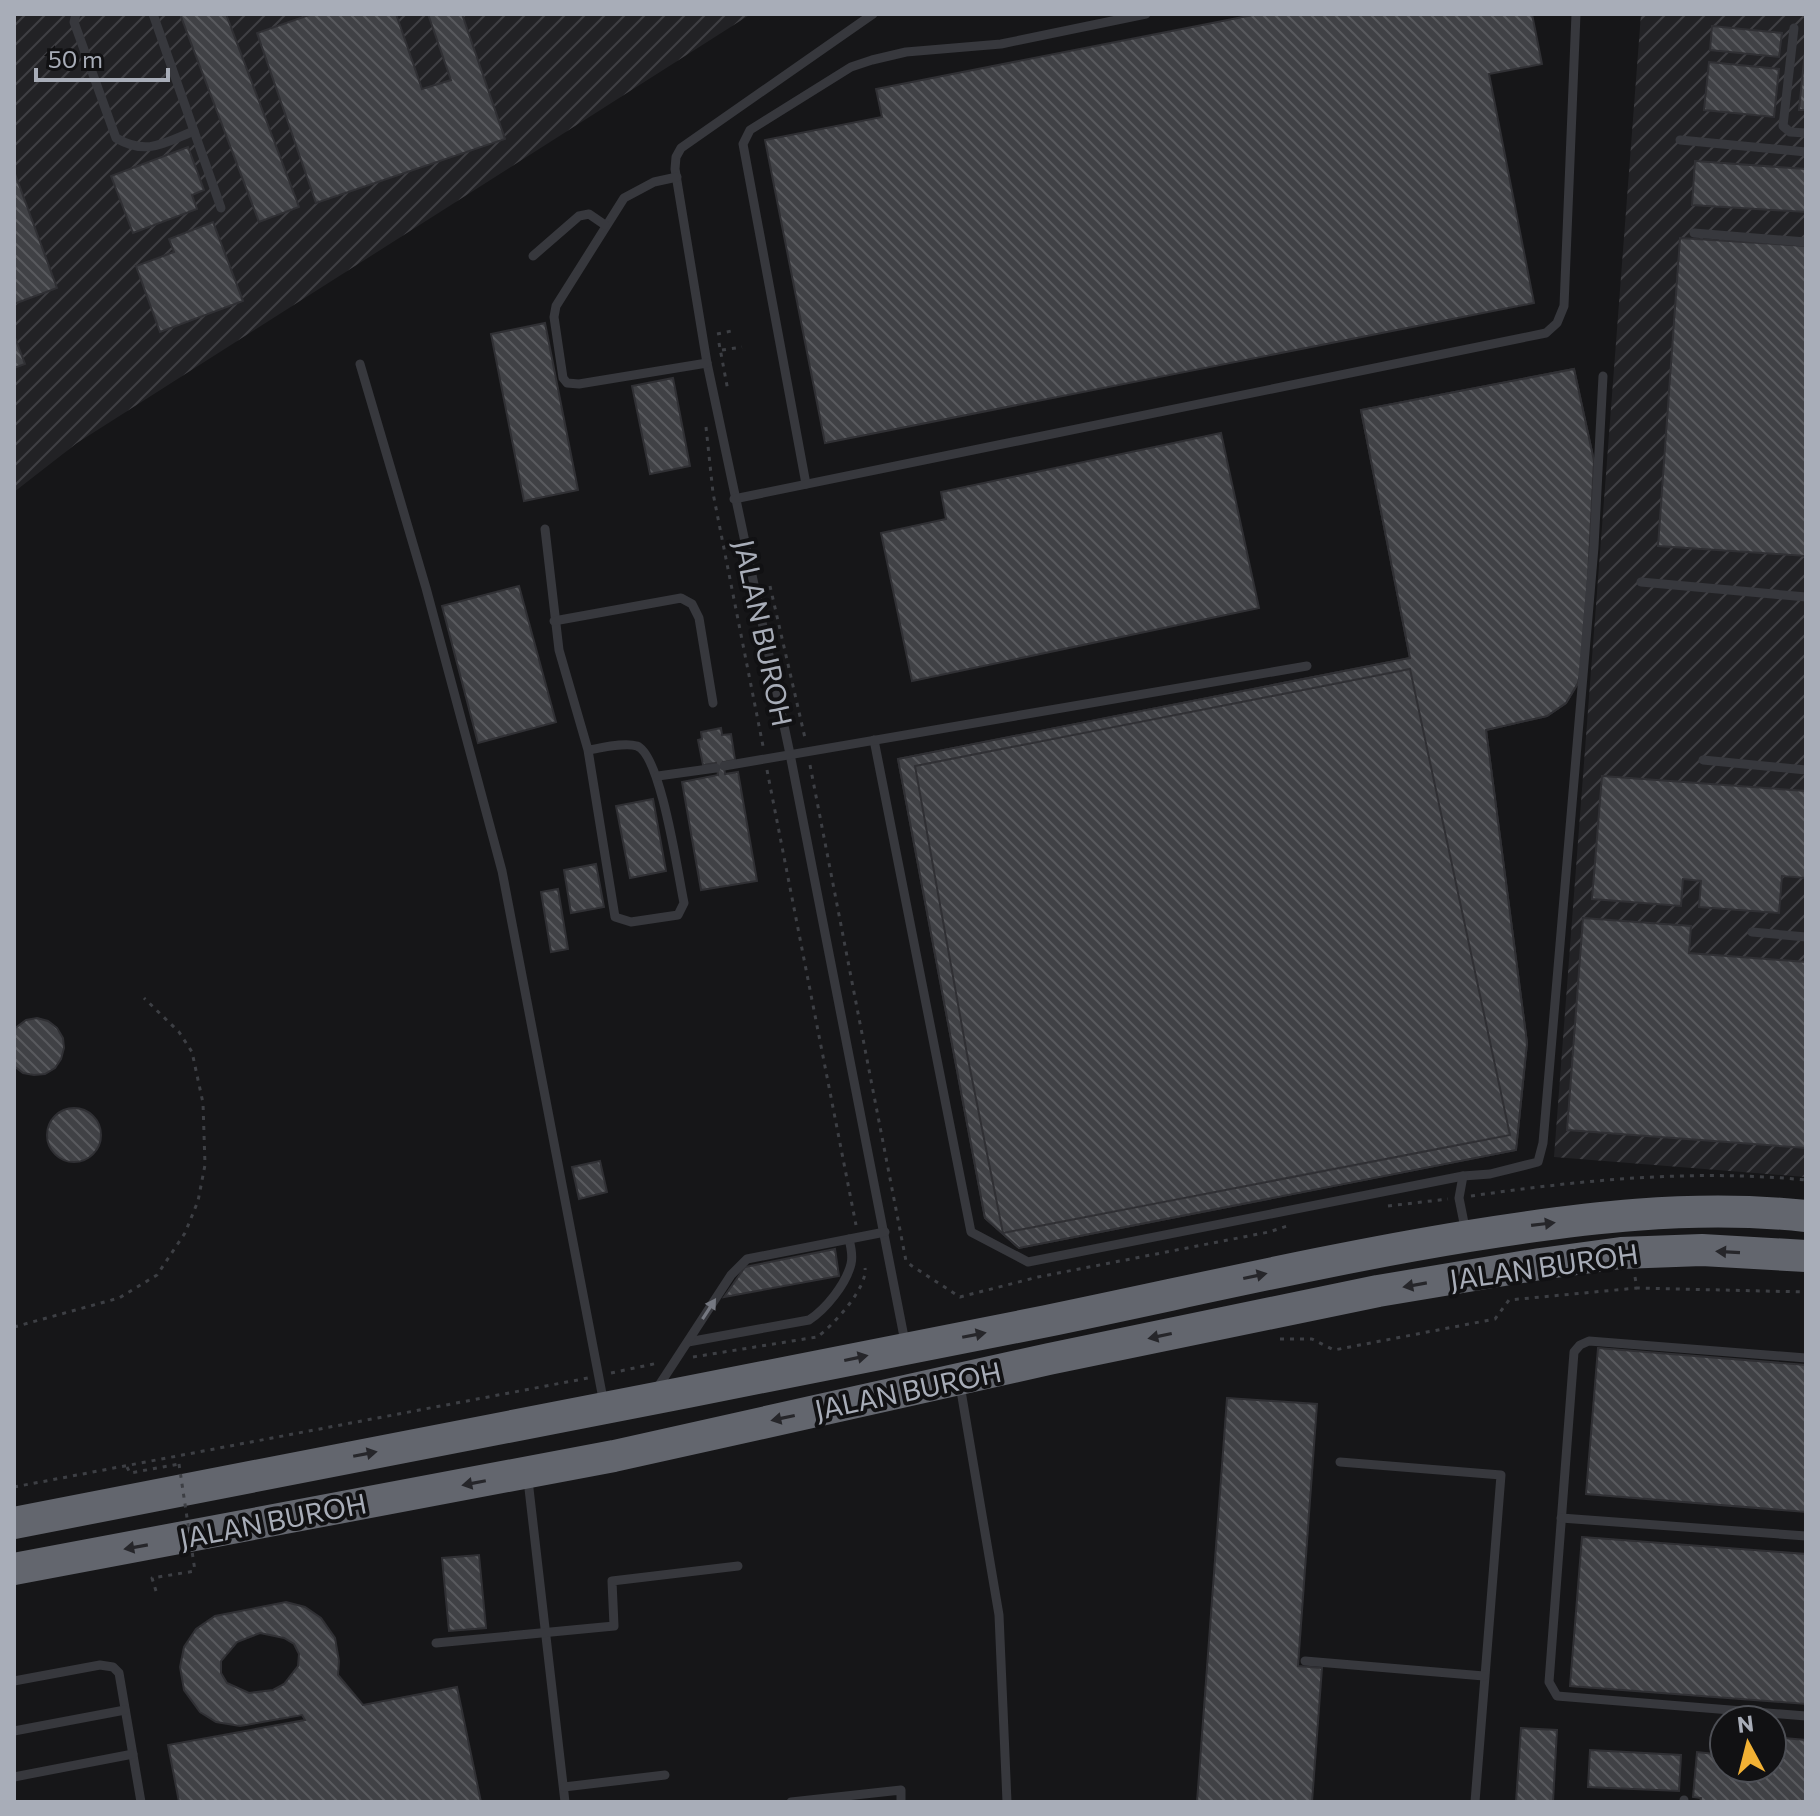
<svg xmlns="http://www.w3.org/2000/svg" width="1820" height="1816" font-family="Commissioner,sans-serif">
  <defs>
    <pattern id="industrial-furrows" width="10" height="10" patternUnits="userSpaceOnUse" patternTransform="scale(2)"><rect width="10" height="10" fill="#222225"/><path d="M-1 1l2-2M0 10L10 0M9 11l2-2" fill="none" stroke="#3f3f43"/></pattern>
    <pattern id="building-back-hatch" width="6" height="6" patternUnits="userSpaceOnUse" patternTransform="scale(2)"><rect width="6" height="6" fill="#404145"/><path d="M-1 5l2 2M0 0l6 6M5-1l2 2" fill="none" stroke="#595a5e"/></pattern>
  </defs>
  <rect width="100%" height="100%" fill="#161618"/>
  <g fill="url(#industrial-furrows)">
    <polygon points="14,14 751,14 77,443 14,492"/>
    <polygon points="1641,14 1806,14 1806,1177 1554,1157"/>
  </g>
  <g fill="url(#building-back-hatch)" stroke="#303034" stroke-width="2" fill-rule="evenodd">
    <polygon points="180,14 226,14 299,207 259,222"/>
    <polygon points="312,14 396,14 422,89 451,80 428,14 462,14 505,139 316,203 257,33"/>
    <polygon points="1258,14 1532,14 1542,64 1489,74 1534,303 825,443 765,140 882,117 876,89"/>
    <polygon points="1712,26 1782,33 1779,57 1710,50"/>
    <polygon points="1806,41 1806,110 1799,110"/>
    <polygon points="1709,62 1779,69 1774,117 1704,110"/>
    <polygon points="188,147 204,190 192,195 197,209 133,233 111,176"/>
    <polygon points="1695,161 1806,169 1806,212 1692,205"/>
    <polygon points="14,171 57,288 14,304"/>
    <polygon points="213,222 243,301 160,332 136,266 174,252 169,239"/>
    <polygon points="1680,238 1806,246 1806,556 1658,546"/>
    <polygon points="545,323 578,490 524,501 491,334"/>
    <polygon points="14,335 25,364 14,368"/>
    <path d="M1574,369L1594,461L1584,658L1578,683L1566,703L1547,716L1486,730L1527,1043L1516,1150L1019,1248L985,1218L898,759L1410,658L1361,410ZM1510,436L1525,438L1535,446L1545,457L1549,471L1533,653L1529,663L1518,672L1483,681L1471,675L1464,664L1429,485L1432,467L1444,452L1458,444Z"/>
    <polygon points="1574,369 1594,461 1584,658 1578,683 1566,703 1547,716 1486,730 1527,1043 1516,1150 1019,1248 985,1218 898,759 1410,658 1361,410"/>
    <polygon points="673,378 690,466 650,474 632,386"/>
    <polygon points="1221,433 1259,608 912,681 881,533 946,519 941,492"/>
    <polygon points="519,586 556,722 478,743 442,606"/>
    <polygon points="1410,669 1510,1135 1003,1233 967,1054 915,766"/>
    <polygon points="721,728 722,735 731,734 735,760 723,762 725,774 738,772 757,881 701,890 682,782 718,775 716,763 703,765 698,740 702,739 701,732"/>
    <polygon points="1602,776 1806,791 1806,878 1782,876 1779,913 1699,907 1701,881 1683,879 1681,906 1592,899"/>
    <polygon points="653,799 666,871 630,878 616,806"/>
    <polygon points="596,864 604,907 571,913 564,870"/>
    <polygon points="558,889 568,949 551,952 541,892"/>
    <polygon points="1583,918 1691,926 1689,953 1806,962 1806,1148 1567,1130"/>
    <polygon points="37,1018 48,1021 57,1028 63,1038 64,1048 61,1059 55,1068 45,1074 34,1075 23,1073 14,1066 14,1029 26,1020"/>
    <circle cx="74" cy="1135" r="27"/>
    <polygon points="600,1161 607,1192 579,1199 572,1167"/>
    <polygon points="835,1249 839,1276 724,1297 745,1267"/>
    <polygon points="1598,1348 1806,1365 1806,1512 1586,1494"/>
    <polygon points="1227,1398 1317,1404 1298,1666 1322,1668 1312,1802 1197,1802"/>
    <polygon points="1582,1537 1806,1554 1806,1704 1570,1686"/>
    <polygon points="479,1555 486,1628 449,1631 442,1558"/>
    <path d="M286,1602L305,1607L321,1618L335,1638L339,1661L338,1675L363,1705L457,1687L481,1802H179L168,1745L305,1720L302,1715L240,1726L216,1722L200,1712L184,1690L180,1667L184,1647L196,1629L215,1616ZM260,1633L284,1638L294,1644L299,1654L298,1666L284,1684L273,1690L249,1693L227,1683L221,1673V1661L237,1642Z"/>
    <polygon points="1521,1728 1557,1730 1553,1802 1516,1802"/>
    <polygon points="1772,1737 1806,1740 1806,1802 1700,1802 1701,1798 1693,1797 1697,1752 1724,1755 1724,1768 1772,1768"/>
    <polygon points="1590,1750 1681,1755 1679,1791 1588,1787"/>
  </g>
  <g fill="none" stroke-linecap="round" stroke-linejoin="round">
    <g stroke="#3d3f44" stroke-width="3" stroke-dasharray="4 6" stroke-linecap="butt">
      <polyline points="717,334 736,330"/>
      <polyline points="719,343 728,391"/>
      <polyline points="722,350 742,347"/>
      <polyline points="706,427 713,493 763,746"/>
      <polyline points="770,586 805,738"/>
      <polyline points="810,765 906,1261 912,1266 960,1297 1038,1277 1269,1232 1290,1225"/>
      <polyline points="767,770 856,1225"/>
      <path d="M1471,1196C1582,1180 1693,1169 1806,1180"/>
      <polyline points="1388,1206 1448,1199"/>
      <polyline points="1635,1277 1637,1288 1806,1292"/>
      <polyline points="14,1327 119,1298 157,1275 185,1233 198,1201 205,1165 203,1103 192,1052 179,1032 144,998"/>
      <polyline points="1280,1339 1312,1339 1334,1350 1495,1319 1509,1300 1637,1288"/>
      <path d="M693,1357L817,1337C833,1326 868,1287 865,1268"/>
      <polyline points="611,1373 658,1363"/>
      <polyline points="127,1467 130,1473 179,1464"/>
      <polyline points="14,1487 588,1378"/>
      <polyline points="156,1591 152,1578 195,1571"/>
    </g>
    <g stroke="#37383d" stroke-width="9">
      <path d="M76,14L74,22L116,138C147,156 164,143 194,131"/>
      <polyline points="153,14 221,208"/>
      <polyline points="873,14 681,148 676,157 675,169 707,363 790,754 905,1342"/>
      <polyline points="1794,28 1783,126 1790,132 1806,133"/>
      <polyline points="1680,140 1806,152"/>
      <polyline points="677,177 654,182 624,198 556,306 554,317 563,378 567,383 579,384 707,363"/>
      <polyline points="1694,233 1806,242"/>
      <polyline points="533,256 579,216 589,214 605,225"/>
      <polyline points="360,364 426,588 502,871 604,1404"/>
      <polyline points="806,484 743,144 750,130 851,67 872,60 906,52 1001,44 1146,14"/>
      <polyline points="734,499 1546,333 1557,323 1564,306 1576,14"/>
      <path d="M545,529L559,650L588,750L615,917L631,922L678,915L684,903C678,875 661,755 637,746C624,742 602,748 588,750"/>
      <polyline points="1641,582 1806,597"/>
      <polyline points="554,621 681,598 692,604 699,618 713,703"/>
      <polyline points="874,740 971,1232 1028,1262 1463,1176 1490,1174 1538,1162 1543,1143 1594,547 1603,376"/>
      <polyline points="1703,760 1806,770"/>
      <polyline points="724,766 1307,666"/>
      <polyline points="658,776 716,768"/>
      <polyline points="1752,932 1806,937"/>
      <polyline points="1463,1176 1459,1198 1466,1233"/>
      <path d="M688,1342L809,1320C826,1309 846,1284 851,1264C853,1256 851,1247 849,1239"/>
      <polyline points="1806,1358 1589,1341 1580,1345 1574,1352 1549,1682 1557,1696 1806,1716"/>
      <polyline points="960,1385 999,1615 1007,1802"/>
      <polyline points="656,1390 731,1275 747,1259 885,1232"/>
      <polyline points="1340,1462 1501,1475 1475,1802"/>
      <polyline points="528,1480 565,1802"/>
      <polyline points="1561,1518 1806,1536"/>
      <polyline points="436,1643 614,1626 612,1581 738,1566"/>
      <polyline points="1305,1661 1484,1676"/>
      <polyline points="14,1681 100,1665 113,1667 119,1673 141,1802"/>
      <polyline points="14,1731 125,1710"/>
      <polyline points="14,1777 133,1754"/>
      <polyline points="564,1787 665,1775"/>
      <polyline points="1684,1800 1684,1802"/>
      <polyline points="791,1802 901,1790 901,1802"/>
    </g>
    <g stroke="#63666e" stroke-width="32">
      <path d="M14,1523C358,1455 703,1390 1047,1321C1188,1292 1327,1259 1469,1236C1580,1218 1693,1204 1806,1216"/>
      <polyline points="14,1569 614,1456 1049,1359 1378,1291 1540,1264 1621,1253 1702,1250 1806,1256"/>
    </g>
    <polyline stroke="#3d3f44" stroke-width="3" stroke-dasharray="4 6" stroke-linecap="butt" points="179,1464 195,1571"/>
  </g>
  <defs><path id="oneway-solid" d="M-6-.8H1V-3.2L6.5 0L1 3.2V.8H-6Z" transform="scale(2)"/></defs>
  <g fill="#26262a">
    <use href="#oneway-solid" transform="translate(1543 1224) rotate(-7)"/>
    <use href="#oneway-solid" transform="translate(1728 1252) rotate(-177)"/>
    <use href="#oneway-solid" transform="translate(1255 1276) rotate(-12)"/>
    <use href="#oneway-solid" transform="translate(1415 1285) rotate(170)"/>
    <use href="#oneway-solid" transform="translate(974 1335) rotate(-11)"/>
    <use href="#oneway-solid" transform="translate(1160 1336) rotate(168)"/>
    <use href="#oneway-solid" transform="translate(856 1358) rotate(-12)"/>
    <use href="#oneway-solid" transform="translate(783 1418) rotate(168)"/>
    <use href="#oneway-solid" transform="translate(365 1454) rotate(-11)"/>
    <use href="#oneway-solid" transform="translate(474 1483) rotate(169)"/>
    <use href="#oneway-solid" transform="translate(136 1547) rotate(170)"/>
  </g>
  <use fill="#757881" href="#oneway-solid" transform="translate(709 1309) rotate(-57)"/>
  <g text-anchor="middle" stroke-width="8" stroke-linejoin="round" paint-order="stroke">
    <g font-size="28" fill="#a8adb8" stroke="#111113">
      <text transform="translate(763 633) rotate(78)" y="10">JALAN BUROH</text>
      <text transform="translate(1544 1267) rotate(-8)" y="10">JALAN BUROH</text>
      <text transform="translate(908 1391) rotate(-12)" y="10">JALAN BUROH</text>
      <text transform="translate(273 1521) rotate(-11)" y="10">JALAN BUROH</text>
    </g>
  </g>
  <rect width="1820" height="1816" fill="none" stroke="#a8adb8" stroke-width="32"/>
  <g transform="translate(1748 1744) rotate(353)"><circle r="38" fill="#111113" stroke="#4d4f55" stroke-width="2"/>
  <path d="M0-6L14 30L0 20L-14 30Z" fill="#f2b134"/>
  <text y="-12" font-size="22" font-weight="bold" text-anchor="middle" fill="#a8adb8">N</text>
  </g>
  <path d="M36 68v12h132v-12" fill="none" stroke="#a8adb8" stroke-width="4"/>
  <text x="48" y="68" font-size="24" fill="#a8adb8" stroke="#111113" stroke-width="6" paint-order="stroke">50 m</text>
</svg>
